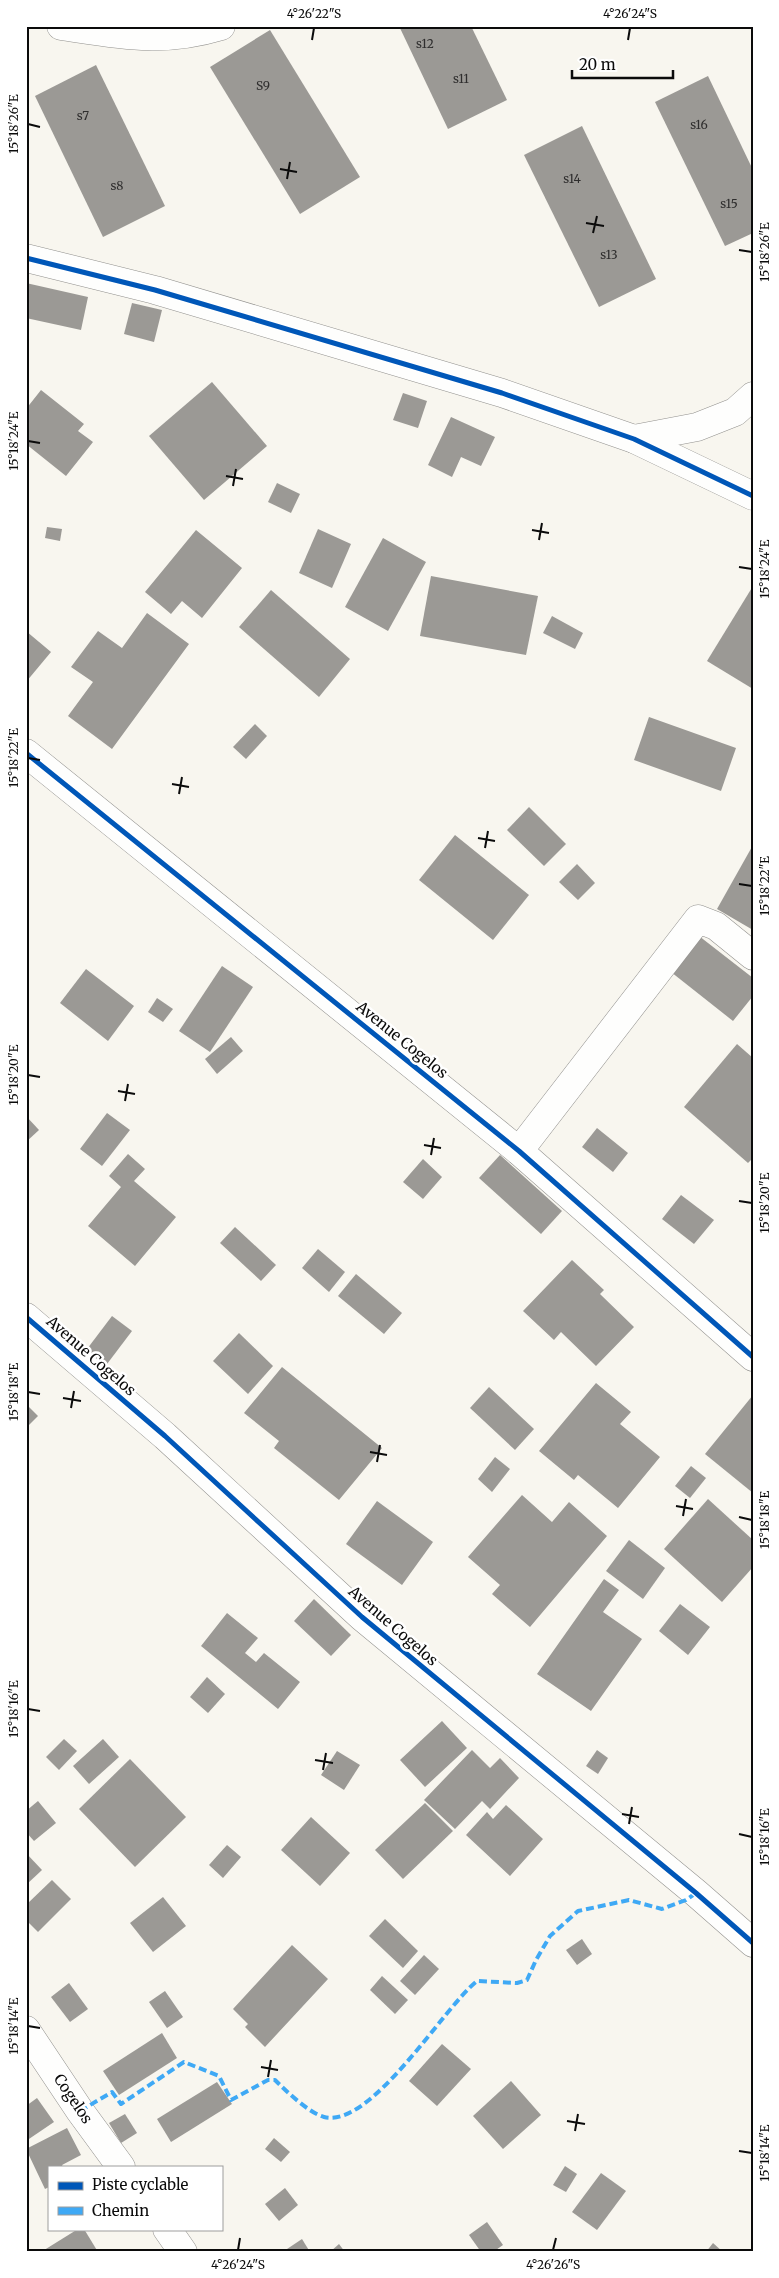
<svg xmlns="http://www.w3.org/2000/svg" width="779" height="2278" font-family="Merriweather,serif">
  <rect width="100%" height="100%" fill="#f8f6ef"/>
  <g fill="#9b9995">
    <polygon points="399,26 471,26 507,100 448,129"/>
    <polygon points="270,30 360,177 300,214 210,67"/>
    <polygon points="96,65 165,206 103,237 35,96"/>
    <polygon points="708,76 753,170 753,233 725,246 655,102"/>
    <polygon points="582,126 656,279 599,307 524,155"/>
    <polygon points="26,283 88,297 81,330 26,318"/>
    <polygon points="132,303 162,310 154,342 124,334"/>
    <polygon points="212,382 267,446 204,500 149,436"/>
    <polygon points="41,390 84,424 78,431 93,442 66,476 26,444 26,409"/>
    <polygon points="403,393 427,401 418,428 393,420"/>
    <polygon points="451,417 495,437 481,466 461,457 452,477 428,465"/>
    <polygon points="277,483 300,494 291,513 268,502"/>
    <polygon points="47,527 62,529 60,541 45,538"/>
    <polygon points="318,529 351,544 332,588 299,573"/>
    <polygon points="196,530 242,568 202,618 182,601 171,614 145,592"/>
    <polygon points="383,538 426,562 388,631 345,607"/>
    <polygon points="431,576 538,596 526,655 420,636"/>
    <polygon points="753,586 753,689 707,661"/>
    <polygon points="271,590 350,659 319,697 239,627"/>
    <polygon points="147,613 189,644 112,749 68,716 93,682 71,667 98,631 122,648"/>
    <polygon points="552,616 583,633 575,649 543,633"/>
    <polygon points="26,631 51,652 26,682"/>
    <polygon points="649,717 736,748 721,791 634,760"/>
    <polygon points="255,724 267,736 246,759 233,747"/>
    <polygon points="529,807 566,844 544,866 507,830"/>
    <polygon points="455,835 529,895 493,940 419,880"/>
    <polygon points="753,845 753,930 717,909"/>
    <polygon points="577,864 595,883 578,900 559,882"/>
    <polygon points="699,936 753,978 753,996 733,1021 671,972"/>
    <polygon points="222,966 253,987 210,1052 179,1031"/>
    <polygon points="86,969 134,1006 108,1041 60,1003"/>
    <polygon points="157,998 173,1009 163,1022 148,1012"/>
    <polygon points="231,1037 243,1051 217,1074 205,1059"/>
    <polygon points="737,1044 753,1058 753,1158 748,1163 684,1107"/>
    <polygon points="107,1113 130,1130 102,1166 80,1149"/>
    <polygon points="26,1116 39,1130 26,1142"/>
    <polygon points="597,1128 628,1153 613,1172 582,1147"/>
    <polygon points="128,1154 145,1169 134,1181 176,1217 135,1266 88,1226 121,1187 109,1176"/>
    <polygon points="500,1155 562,1211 541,1234 479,1178"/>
    <polygon points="423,1159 442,1177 423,1199 403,1182"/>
    <polygon points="681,1195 714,1220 694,1244 662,1219"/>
    <polygon points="235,1227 276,1265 261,1281 220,1243"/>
    <polygon points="318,1249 345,1272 329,1292 302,1268"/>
    <polygon points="572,1260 604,1290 600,1294 634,1327 596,1366 561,1332 554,1340 523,1311"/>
    <polygon points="356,1274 402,1313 384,1334 338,1296"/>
    <polygon points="112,1316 132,1331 104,1368 84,1353"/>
    <polygon points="239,1333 273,1366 248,1394 213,1361"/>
    <polygon points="282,1367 382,1448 339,1500 274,1448 279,1441 244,1413"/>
    <polygon points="596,1383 631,1412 620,1424 660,1457 618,1508 578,1475 574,1480 539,1451"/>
    <polygon points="489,1387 534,1429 515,1450 470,1408"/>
    <polygon points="753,1395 753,1493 705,1454"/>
    <polygon points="26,1404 38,1416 26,1428"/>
    <polygon points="495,1457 510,1469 492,1492 478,1479"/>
    <polygon points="691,1466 706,1478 690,1498 675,1486"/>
    <polygon points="522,1495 552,1522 569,1502 607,1536 530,1627 492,1594 500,1585 468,1557"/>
    <polygon points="708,1499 753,1540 753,1567 722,1602 664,1549"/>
    <polygon points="377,1501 433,1542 402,1585 346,1544"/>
    <polygon points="629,1540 665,1568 643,1599 606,1571"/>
    <polygon points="604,1579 619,1590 603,1612 642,1639 591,1711 537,1674"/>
    <polygon points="314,1599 351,1635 331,1656 294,1621"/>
    <polygon points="680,1604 710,1627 688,1655 659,1631"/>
    <polygon points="227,1613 258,1638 245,1653 256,1662 264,1653 300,1682 278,1709 201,1646"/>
    <polygon points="207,1677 225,1694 208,1713 190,1697"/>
    <polygon points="442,1721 467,1748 425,1787 400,1760"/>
    <polygon points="64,1739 77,1751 59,1770 46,1757"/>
    <polygon points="103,1739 119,1757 89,1784 73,1766"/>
    <polygon points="472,1750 490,1768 500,1758 519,1778 490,1809 482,1801 455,1829 424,1800"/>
    <polygon points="597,1750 608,1758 598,1774 586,1766"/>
    <polygon points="337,1751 360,1765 344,1790 321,1775"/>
    <polygon points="130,1759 186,1817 135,1867 79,1809"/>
    <polygon points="38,1801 56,1823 34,1841 26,1832 26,1811"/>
    <polygon points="425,1803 453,1831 403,1879 375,1850"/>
    <polygon points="506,1805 543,1839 510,1876 466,1835 487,1812 493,1819"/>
    <polygon points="311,1817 350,1853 320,1886 281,1850"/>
    <polygon points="227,1845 241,1857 223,1878 209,1865"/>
    <polygon points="26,1853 42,1870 26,1885"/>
    <polygon points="52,1880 71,1899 38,1932 26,1920 26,1905"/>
    <polygon points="163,1897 186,1926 153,1952 130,1923"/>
    <polygon points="385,1919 418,1951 403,1968 369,1936"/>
    <polygon points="582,1939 592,1954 577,1965 566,1950"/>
    <polygon points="292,1945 328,1979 265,2047 245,2027 248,2024 233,2009"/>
    <polygon points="424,1955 439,1969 415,1995 400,1981"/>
    <polygon points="382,1976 408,2000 395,2014 370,1990"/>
    <polygon points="69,1983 88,2009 70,2022 51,1997"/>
    <polygon points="165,1991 183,2017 167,2028 149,2002"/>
    <polygon points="162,2033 177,2058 119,2095 103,2071"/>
    <polygon points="442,2044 471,2069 437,2106 409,2081"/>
    <polygon points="511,2081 541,2115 503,2149 473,2116"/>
    <polygon points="217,2082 232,2104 171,2142 157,2119"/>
    <polygon points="37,2098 54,2122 26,2141 26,2106"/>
    <polygon points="125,2114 137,2133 121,2143 109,2123"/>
    <polygon points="67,2128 81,2155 62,2165 63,2167 49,2167 49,2187 45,2189 26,2149"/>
    <polygon points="274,2138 290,2152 281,2162 265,2149"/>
    <polygon points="565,2166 577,2174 566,2192 553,2185"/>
    <polygon points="601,2173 626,2191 597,2230 572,2212"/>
    <polygon points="285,2188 298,2205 279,2221 265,2204"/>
    <polygon points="487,2222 503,2245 493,2252 481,2252 469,2235"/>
    <polygon points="78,2229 84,2229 98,2252 41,2252"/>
    <polygon points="302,2239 310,2252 285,2252 284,2251"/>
    <polygon points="713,2243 723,2252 706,2252"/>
    <polygon points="339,2244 345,2252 330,2252"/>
  </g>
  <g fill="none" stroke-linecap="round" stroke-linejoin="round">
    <g stroke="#92918e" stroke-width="29">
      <g id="street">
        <path d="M61,26C121,35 161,44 221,26"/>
        <polyline points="26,258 155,290 502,393 634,439 753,496"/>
        <polyline points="634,439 697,427 735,412 753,396"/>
        <polyline points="26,753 519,1151 753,1357"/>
        <polyline points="519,1151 698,919 716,926 753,956"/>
        <polyline points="26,1317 165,1436 362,1617 696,1893 753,1943"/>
        <polyline points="26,2030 80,2111 121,2167"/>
        <polyline points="167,2229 183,2252"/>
      </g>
    </g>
    <use href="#street" stroke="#fefefd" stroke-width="28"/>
    <path stroke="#3fa9f5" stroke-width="4" stroke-dasharray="8 4" stroke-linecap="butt" d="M80,2111L112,2092L121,2104L184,2062L219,2076L231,2100L268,2080H275C286,2091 309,2113 324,2117C371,2129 444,2007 477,1981L517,1983L527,1980L536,1960L550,1936L578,1911L629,1900L662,1909L686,1900L696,1893"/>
    <g stroke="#fff" stroke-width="8">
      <g id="cycleway">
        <polyline points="26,258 155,290 502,393 634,439 753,496"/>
        <polyline points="26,753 519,1151 753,1357"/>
        <polyline points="26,1317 165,1436 362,1617 696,1893 753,1943"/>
      </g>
    </g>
    <use href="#cycleway" stroke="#0057b8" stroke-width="5"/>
  </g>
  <path fill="none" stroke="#0b0b0b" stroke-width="2" d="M312,40L314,28M628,40L630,28M28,124L40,127M280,169L297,172M287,179L290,162M586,223L604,226M593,233L597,216M739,250L752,252M28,441L40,443M226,476L243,479M233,486L236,469M532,530L549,533M539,540L542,523M739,567L752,569M28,758L40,760M172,784L189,787M179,794L182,777M478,838L495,841M485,848L488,831M739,884L752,886M28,1075L40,1077M118,1091L135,1094M125,1101L128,1084M424,1145L441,1148M431,1155L434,1138M739,1201L752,1203M28,1392L40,1394M63,1398L81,1401M71,1408L74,1391M370,1452L387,1455M377,1462L380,1445M676,1506L693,1509M683,1516L686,1499M739,1517L752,1520M28,1709L40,1711M315,1760L333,1763M323,1770L326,1753M622,1814L639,1817M629,1824L632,1807M739,1834L752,1837M28,2026L40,2028M261,2067L278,2070M268,2077L271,2060M567,2121L585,2124M575,2131L578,2114M739,2151L752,2153M238,2250L240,2238M553,2250L556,2238"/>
  <g text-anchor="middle" stroke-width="5" stroke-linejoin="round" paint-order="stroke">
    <g font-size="12" fill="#2f2e2e">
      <text x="425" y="48">s12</text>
      <text x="461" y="83">s11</text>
      <text x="263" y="90">S9</text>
      <text x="83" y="120">s7</text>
      <text x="699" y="129">s16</text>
      <text x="572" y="183">s14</text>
      <text x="117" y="190">s8</text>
      <text x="729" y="208">s15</text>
      <text x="609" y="259">s13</text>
    </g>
    <g font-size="15" fill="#0b0b0b" stroke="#fff">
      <text transform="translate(402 1040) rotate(39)" y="5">Avenue Cogelos</text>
      <text transform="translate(91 1356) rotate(41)" y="5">Avenue Cogelos</text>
      <text transform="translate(393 1626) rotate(41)" y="5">Avenue Cogelos</text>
      <text transform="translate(73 2099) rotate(56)" y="5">Cogelos</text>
    </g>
  </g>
  <rect width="779" height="2278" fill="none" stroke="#ffffff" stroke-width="55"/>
  <rect x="48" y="2166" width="175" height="65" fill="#ffffff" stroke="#9d9d9d"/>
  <rect x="58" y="2182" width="25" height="8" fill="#0057b8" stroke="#9d9d9d"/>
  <text x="92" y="2190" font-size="15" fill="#0b0b0b">Piste cyclable</text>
  <rect x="58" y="2207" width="25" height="8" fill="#3fa9f5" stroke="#9d9d9d"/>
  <text x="92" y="2216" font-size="15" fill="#0b0b0b">Chemin</text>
  <path d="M572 70v8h101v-8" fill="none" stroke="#0b0b0b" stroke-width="2.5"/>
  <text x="579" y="70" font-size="15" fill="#0b0b0b" stroke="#ffffff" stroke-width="4" paint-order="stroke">20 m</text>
  <rect x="28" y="28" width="724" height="2222" fill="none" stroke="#0b0b0b" stroke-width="2"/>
  <g font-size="12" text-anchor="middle" fill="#0b0b0b">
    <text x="314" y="18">4°26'22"S</text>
    <text x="630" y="18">4°26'24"S</text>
    <text transform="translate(14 124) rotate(-90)" y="4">15°18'26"E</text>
    <text transform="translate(765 252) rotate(-90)" y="4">15°18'26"E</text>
    <text transform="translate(14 441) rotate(-90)" y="4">15°18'24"E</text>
    <text transform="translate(765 569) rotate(-90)" y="4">15°18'24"E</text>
    <text transform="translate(14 758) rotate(-90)" y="4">15°18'22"E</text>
    <text transform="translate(765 886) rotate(-90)" y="4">15°18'22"E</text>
    <text transform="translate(14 1075) rotate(-90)" y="4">15°18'20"E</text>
    <text transform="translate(765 1203) rotate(-90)" y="4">15°18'20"E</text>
    <text transform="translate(14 1392) rotate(-90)" y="4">15°18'18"E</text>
    <text transform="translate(765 1520) rotate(-90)" y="4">15°18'18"E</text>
    <text transform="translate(14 1709) rotate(-90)" y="4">15°18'16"E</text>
    <text transform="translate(765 1837) rotate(-90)" y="4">15°18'16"E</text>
    <text transform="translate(14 2026) rotate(-90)" y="4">15°18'14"E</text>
    <text transform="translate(765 2153) rotate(-90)" y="4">15°18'14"E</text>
    <text x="238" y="2269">4°26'24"S</text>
    <text x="553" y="2269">4°26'26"S</text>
  </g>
</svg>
